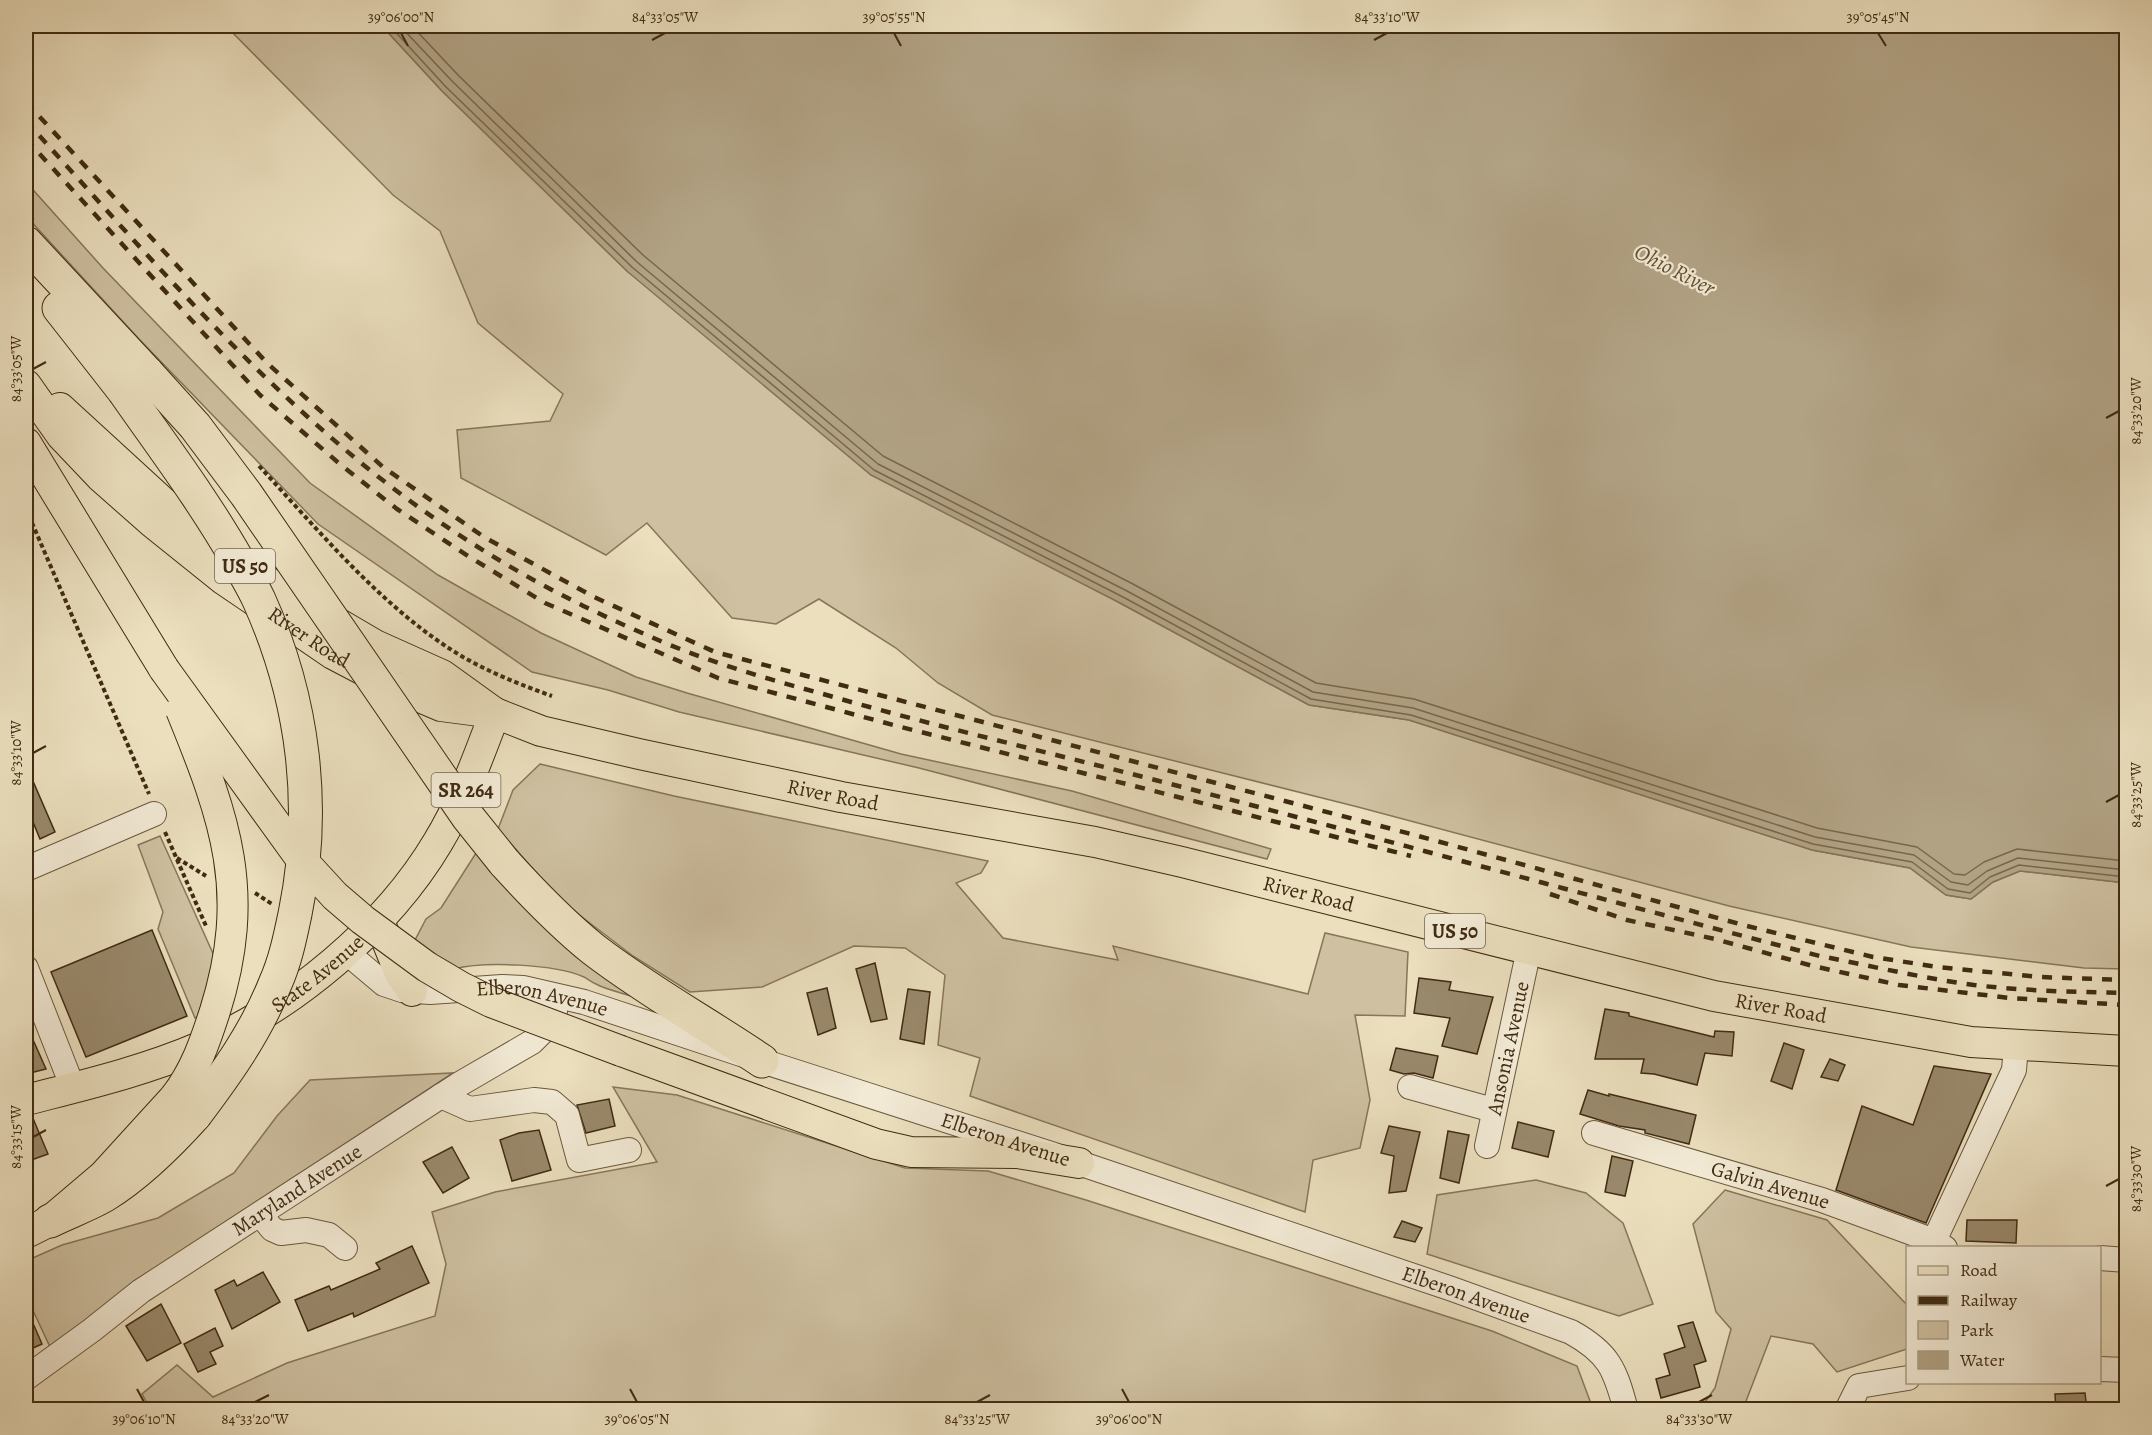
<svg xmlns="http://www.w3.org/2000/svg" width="2152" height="1435" font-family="Alegreya,serif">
  <rect width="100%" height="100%" fill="#ebdfbe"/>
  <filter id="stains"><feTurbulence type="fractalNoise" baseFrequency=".00333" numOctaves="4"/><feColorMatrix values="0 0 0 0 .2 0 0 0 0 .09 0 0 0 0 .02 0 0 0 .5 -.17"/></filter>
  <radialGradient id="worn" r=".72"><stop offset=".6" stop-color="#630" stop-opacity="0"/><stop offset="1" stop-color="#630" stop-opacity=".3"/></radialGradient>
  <g fill="#cec0a1" stroke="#87765a" stroke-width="1.5">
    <polygon points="226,26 382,26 442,91 628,272 1120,603 1309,705 1409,720 1812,850 1910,868 1946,895 1971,899 1993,882 2020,871 2126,883 2126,969 2084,968 1911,947 1729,906 1358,807 992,715 938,683 896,648 819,599 776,624 732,618 647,523 606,555 461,478 457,430 550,421 563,394 478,323 440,231 393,195"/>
    <polygon points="26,182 103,268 310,483 438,575 541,633 636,677 687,693 901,754 1072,791 1271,849 1267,859 919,768 679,712 608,690 532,672 318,524 139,339 26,216"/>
    <polygon points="540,764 674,796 988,861 981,873 956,883 1003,938 1118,960 1113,946 1308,994 1325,933 1408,952 1405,1016 1355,1015 1370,1100 1360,1148 1313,1160 1305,1212 970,1096 980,1058 938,1045 945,975 905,948 854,946 762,987 690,992 633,956 561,901 498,829 513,790"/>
    <polygon points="160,836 234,1000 195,1018 158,929 163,912 138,845"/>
    <path d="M478,850L631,996C620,992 607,990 596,984C591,982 588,979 584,977C555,964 484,961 454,969L414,942L426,919L441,908Z"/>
    <polygon points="453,1073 143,1277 51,1349 30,1304 26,1306 26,1261 62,1245 158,1218 234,1173 277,1116 310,1080"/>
    <polygon points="613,1087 677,1095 905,1168 988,1171 1086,1200 1492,1331 1577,1366 1593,1409 151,1410 142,1394 177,1365 213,1397 287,1363 435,1316 446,1264 432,1212 495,1192 657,1162"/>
    <polygon points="1536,1180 1586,1193 1623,1223 1653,1304 1619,1316 1427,1254 1437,1195"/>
    <polygon points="1725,1190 1827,1220 1907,1305 1907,1349 1837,1372 1813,1344 1771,1336 1743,1409 1700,1409 1715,1388 1731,1329 1716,1312 1693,1224"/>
  </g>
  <polygon fill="#b1a284" stroke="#847257" stroke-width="1.5" points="382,26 2126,26 2126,883 2020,871 1993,882 1971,899 1946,895 1910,868 1812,850 1409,720 1309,705 1120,603 871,475 628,272 442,91"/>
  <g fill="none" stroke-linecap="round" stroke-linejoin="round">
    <g stroke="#78664c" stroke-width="1.5">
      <polyline points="390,26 446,87 632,267 874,470 1123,597 1311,699 1411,715 1813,844 1912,862 1948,889 1970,893 1990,877 2019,865 2126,877"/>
      <polyline points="400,26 452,81 637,262 878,464 1127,591 1313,692 1413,708 1815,837 1914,855 1951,882 1968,885 1987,871 2018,858 2126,870"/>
      <polyline points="412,26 458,75 643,255 883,456 1131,583 1316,683 1414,699 1817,828 1917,847 1954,874 1965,875 1984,862 2017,849 2126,861"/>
    </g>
  </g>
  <g fill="#99896c" stroke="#402b13" stroke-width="1.5">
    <polygon points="26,765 55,832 40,839 26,805"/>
    <polygon points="152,930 187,1016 86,1057 51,972"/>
    <polygon points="875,963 887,1019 871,1022 856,969"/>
    <polygon points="1419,978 1451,982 1449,990 1493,997 1477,1054 1442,1046 1450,1018 1414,1013"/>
    <polygon points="827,988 836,1028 818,1035 807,993"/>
    <polygon points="908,989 930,992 924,1044 900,1039"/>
    <polygon points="1605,1009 1629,1013 1629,1016 1714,1037 1715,1031 1734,1032 1732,1056 1705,1053 1697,1085 1654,1074 1641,1073 1644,1059 1595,1059"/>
    <polygon points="26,1024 46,1069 26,1074"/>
    <polygon points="1784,1043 1804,1050 1792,1089 1771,1081"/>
    <polygon points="1396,1048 1438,1056 1433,1078 1414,1073 1404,1074 1390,1070"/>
    <polygon points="1830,1059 1845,1065 1838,1081 1821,1077"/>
    <polygon points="1934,1066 1991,1074 1926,1223 1836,1190 1862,1106 1913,1125"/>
    <polygon points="1588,1090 1609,1096 1609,1094 1696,1115 1689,1144 1645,1133 1645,1130 1619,1126 1580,1114"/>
    <polygon points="609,1099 615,1126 586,1133 577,1105"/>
    <polygon points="32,1116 48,1154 26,1162 26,1117"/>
    <polygon points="1518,1122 1554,1131 1548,1157 1512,1148"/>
    <polygon points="1389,1126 1420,1132 1406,1191 1389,1193 1394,1156 1381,1153"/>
    <polygon points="539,1130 551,1170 512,1181 500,1140 519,1133"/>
    <polygon points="1448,1131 1469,1135 1459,1183 1440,1178"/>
    <polygon points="452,1147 469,1178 443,1193 423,1162"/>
    <polygon points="1612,1156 1633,1161 1625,1196 1605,1192"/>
    <polygon points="1967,1220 2017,1220 2016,1243 1966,1241"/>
    <polygon points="1402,1221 1422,1228 1415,1242 1394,1237"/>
    <polygon points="412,1246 429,1283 354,1317 353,1313 308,1331 295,1300 329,1286 331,1290 380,1269 376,1263"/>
    <polygon points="263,1272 280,1302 232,1329 215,1290 234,1280 237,1286"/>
    <polygon points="161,1304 181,1343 147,1361 126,1326"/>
    <polygon points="26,1307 42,1344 26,1351"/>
    <polygon points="1693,1322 1706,1361 1694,1365 1700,1387 1661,1398 1656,1379 1670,1375 1664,1354 1685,1347 1678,1326"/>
    <polygon points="215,1328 223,1346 210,1352 216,1364 198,1372 184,1344"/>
    <polygon points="2085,1393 2087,1410 2056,1410 2055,1394"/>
  </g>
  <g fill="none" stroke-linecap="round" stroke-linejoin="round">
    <g stroke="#6b583e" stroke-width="26">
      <g id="minor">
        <polyline points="26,869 154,814"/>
        <path id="s1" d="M346,952L384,984L402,990L430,992L502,987L523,988L584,1002L762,1061L1079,1163L1452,1289L1571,1332C1609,1353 1615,1369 1626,1410"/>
        <polyline points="26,968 73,1088"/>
        <polyline points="1410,1087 1493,1110"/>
        <polyline points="441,1096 470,1109 534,1100 552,1102 567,1115 579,1160 629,1150"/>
        <path id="s2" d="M1594,1133L1822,1200L1934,1241L1945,1248"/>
        <path id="s3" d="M1487,1146L1529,949"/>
        <polyline points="260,1214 272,1229 281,1233 306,1230 329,1235 345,1248"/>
        <polyline points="1934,1241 2014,1070 2016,1046"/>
        <polyline points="2100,1258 2126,1260"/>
        <polyline points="2100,1369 2126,1370"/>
        <path id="s4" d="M26,1378L92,1330L141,1291L458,1085L532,1042L543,1031L555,1011"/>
        <polyline points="1847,1410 1859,1386 1908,1378"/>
      </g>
    </g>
    <g stroke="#402b13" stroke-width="32">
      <g id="major">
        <path id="s5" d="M26,385L62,436L101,477L152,522L223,579L333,654L394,686L441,706L495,713L541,731L639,754L841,797L1095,842L1182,862L1714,996L1971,1042L2126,1051"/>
        <polyline points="60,408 180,518 222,550 271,584 375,645 442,675 492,711"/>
        <polyline points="26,443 164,669"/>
        <polyline points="381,926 401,976 412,991"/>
        <polyline points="621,1051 876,1144 911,1152 1017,1153 1079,1163"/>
        <path id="s6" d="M26,1100C84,1085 144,1071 200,1047C292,1007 387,928 438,842C463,801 478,757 495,713"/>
        <polyline points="26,1233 50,1221 103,1176 175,1097"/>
      </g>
    </g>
    <g stroke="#402b13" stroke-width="35">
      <g id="highway">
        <polyline points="26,243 148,374"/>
        <polyline points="59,308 124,391"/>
        <path d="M504,862C532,893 561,923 593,949C646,990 706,1023 762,1061"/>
        <path d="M50,1221C68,1212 88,1205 105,1195C139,1174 168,1145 195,1115"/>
      </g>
    </g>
    <g stroke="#402b13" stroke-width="4" stroke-dasharray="4.5 3" stroke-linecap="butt">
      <polyline points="26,212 33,220"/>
      <path d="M259,466C321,533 384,610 463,657C491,673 521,685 552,696"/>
      <polyline points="26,509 149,794"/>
      <polyline points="165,832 206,926"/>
      <polyline points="177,858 206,876"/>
      <polyline points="255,893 272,904"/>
    </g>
    <use href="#minor" stroke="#f2ead5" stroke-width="24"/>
    <use href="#major" stroke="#ebdfbe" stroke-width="30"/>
    <use href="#highway" stroke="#ebdfbe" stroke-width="33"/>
    <g stroke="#402b13" stroke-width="4.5" stroke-dasharray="10 10" stroke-linecap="butt">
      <polyline points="26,102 267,363 383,467 484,537 594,597 715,652 1411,834 1747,926 1873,957 1938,967 2039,977 2126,980"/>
      <path d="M26,121C168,277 304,441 486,552C537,584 593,612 649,636C705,661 764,678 823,694C934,726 1047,752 1159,781C1380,838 1599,899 1820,956C1871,966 1922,978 1974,985C2025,991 2076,992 2126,993"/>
      <polyline points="26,139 260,395 341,465 397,509 468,556 545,603 718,678 901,727 1411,856"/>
      <polyline points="1550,894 1627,920 1715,939 1813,966 1899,985 2010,998 2126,1005"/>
    </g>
    <g stroke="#402b13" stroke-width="32" stroke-linecap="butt">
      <g id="major-bridge">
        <polyline points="164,669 301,859 335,896 363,920 427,967 461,987 491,1002 621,1051"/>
        <path d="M175,1097C195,1071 205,1042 215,1011C252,893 226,820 181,710"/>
      </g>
    </g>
    <g stroke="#402b13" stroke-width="35" stroke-linecap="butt">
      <g id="highway-bridge">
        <polyline points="148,374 195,426 246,494 468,817 504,862"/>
        <path d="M124,391C163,447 204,501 238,561C245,574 253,587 259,600C304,700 317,808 295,914C290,938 285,962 275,984C256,1032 226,1074 195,1115"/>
      </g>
    </g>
    <use href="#major-bridge" stroke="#ebdfbe" stroke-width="30"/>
    <use href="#highway-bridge" stroke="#ebdfbe" stroke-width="33"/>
  </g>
  <path fill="none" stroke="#402b13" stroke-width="2" d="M401,33L408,46M894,33L901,46M1878,33L1886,46M652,40L665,33M1374,40L1387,33M33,369L46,362M2106,418L2119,411M33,753L46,746M2106,802L2119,795M33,1137L46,1130M2106,1186L2119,1179M137,1389L144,1402M630,1389L637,1402M1122,1389L1129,1402M255,1402L269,1395M977,1402L990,1395M1699,1402L1712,1395"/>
  <g text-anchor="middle" stroke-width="4.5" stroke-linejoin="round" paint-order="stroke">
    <g fill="#f2ead5" stroke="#75644d" stroke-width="1.5">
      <rect x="215" y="549" width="60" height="34" rx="4.5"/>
      <rect x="431.5" y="773" width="69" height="34" rx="4.5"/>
      <rect x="1425" y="914" width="60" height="34" rx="4.5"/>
    </g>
    <g font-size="20" font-weight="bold" fill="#402b13">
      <text x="245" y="573">US 50</text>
      <text x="466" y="797">SR 264</text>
      <text x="1455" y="938">US 50</text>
    </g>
    <g font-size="21" fill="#402b13" stroke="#f2ead5">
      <text dy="7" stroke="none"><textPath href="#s5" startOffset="382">River Road</textPath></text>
      <text dy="7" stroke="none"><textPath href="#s5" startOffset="934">River Road</textPath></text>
      <text dy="7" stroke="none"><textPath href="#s5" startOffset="1420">River Road</textPath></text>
      <text dy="7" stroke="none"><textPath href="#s6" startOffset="321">State Avenue</textPath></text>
      <text dy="7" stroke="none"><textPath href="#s1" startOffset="210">Elberon Avenue</textPath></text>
      <text dy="7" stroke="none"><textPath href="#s5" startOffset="1906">River Road</textPath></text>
      <text dy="7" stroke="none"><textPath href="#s3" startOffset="100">Ansonia Avenue</textPath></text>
      <text dy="7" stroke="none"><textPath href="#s1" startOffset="696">Elberon Avenue</textPath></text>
      <text dy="7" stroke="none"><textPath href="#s2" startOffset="184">Galvin Avenue</textPath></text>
      <text dy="7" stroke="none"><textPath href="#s4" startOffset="330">Maryland Avenue</textPath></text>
      <text dy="7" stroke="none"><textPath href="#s1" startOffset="1182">Elberon Avenue</textPath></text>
    </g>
    <g font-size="22" font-style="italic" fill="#624f35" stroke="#f2ead5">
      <text transform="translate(1675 269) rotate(27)" y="8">Ohio River</text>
    </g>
  </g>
  <rect width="2152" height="1435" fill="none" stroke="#ebdfbe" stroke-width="66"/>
  <rect x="1906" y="1246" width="195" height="138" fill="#f2ead5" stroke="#ab9e87" stroke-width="1.5"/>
  <rect x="1918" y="1266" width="30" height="9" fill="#ebdfbe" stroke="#ab9e87" stroke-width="1.5"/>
  <text x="1960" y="1276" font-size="18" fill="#402b13">Road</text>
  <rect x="1918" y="1296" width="30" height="9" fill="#402b13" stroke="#ab9e87" stroke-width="1.5"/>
  <text x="1960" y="1306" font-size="18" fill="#402b13">Railway</text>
  <rect x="1918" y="1321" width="30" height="18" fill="#cec0a1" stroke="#ab9e87" stroke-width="1.5"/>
  <text x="1960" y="1336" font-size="18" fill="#402b13">Park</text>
  <rect x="1918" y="1351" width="30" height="18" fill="#b1a284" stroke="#ab9e87" stroke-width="1.5"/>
  <text x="1960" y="1366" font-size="18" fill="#402b13">Water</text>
  <rect x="33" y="33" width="2086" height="1369" fill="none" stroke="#402b13" stroke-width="2"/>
  <g font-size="15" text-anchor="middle" fill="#402b13">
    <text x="401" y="22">39°06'00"N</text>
    <text x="665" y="22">84°33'05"W</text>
    <text x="894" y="22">39°05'55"N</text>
    <text x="1387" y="22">84°33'10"W</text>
    <text x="1878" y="22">39°05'45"N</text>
    <text transform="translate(16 369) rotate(-90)" y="5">84°33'05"W</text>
    <text transform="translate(2136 411) rotate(-90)" y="5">84°33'20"W</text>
    <text transform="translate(16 753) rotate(-90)" y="5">84°33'10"W</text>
    <text transform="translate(2136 795) rotate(-90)" y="5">84°33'25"W</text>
    <text transform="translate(16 1137) rotate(-90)" y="5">84°33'15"W</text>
    <text transform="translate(2136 1179) rotate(-90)" y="5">84°33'30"W</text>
    <text x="144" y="1424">39°06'10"N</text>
    <text x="255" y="1424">84°33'20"W</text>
    <text x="637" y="1424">39°06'05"N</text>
    <text x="977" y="1424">84°33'25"W</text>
    <text x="1129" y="1424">39°06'00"N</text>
    <text x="1699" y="1424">84°33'30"W</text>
  </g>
  <rect width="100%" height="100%" filter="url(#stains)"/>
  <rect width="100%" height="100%" fill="url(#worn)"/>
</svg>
